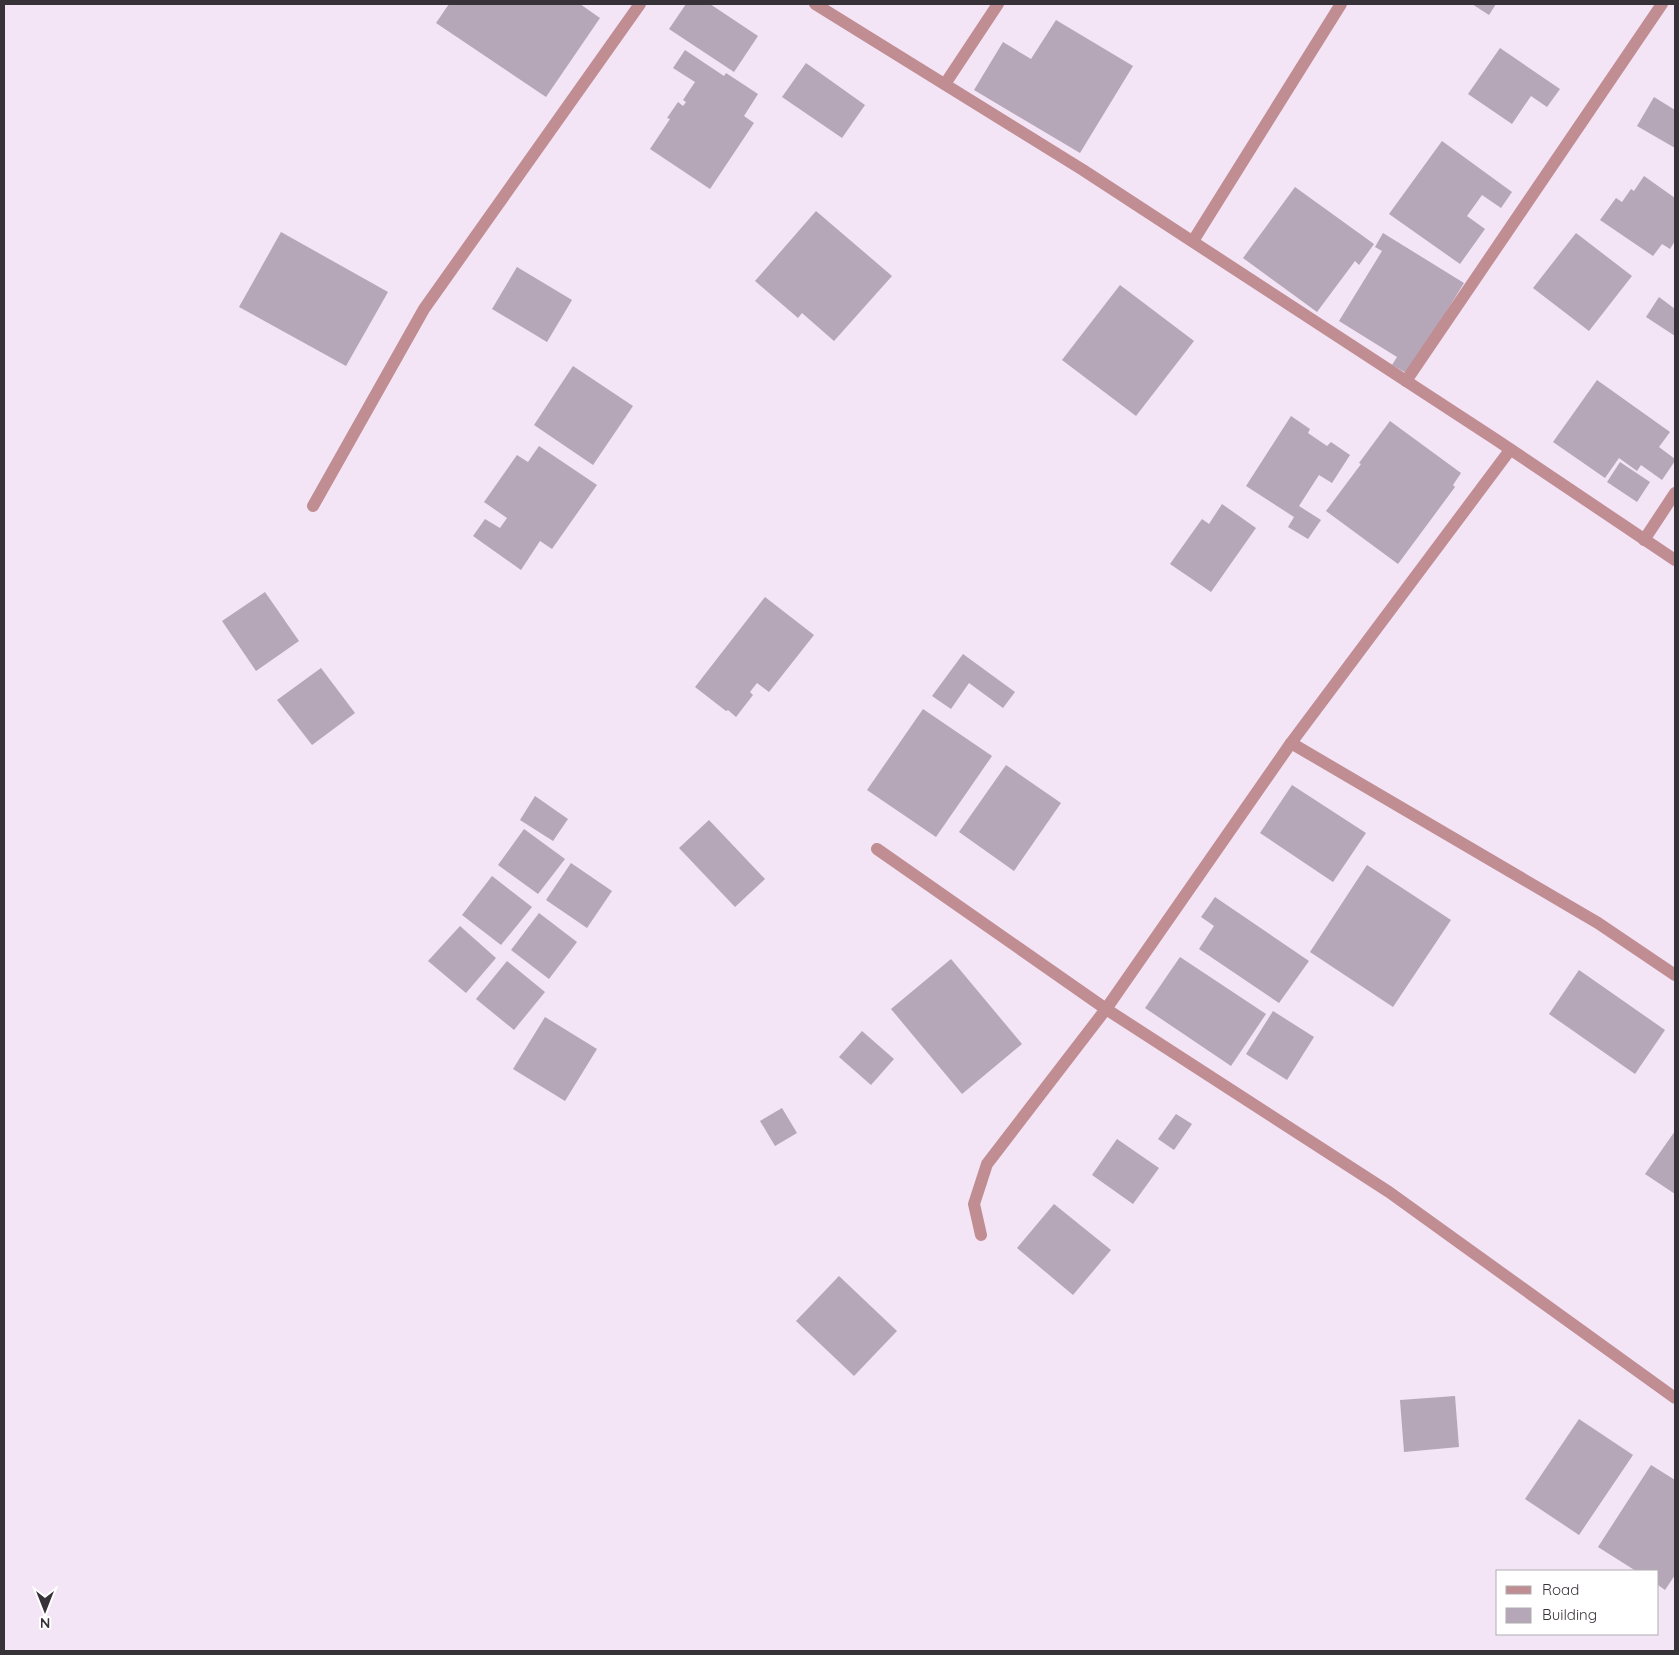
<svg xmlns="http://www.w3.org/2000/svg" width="1679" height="1655" font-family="Quicksand,sans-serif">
  <rect width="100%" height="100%" fill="#f3e4f6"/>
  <g fill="#b5a6b8">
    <polygon points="449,4 580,4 600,18 546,97 436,23"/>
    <polygon points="686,4 710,4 758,36 734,72 669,29"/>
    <polygon points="1472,4 1496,4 1489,15"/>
    <polygon points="1056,20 1133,66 1080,153 974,90 1003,42 1031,59"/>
    <polygon points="1500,48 1560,89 1547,107 1531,96 1512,124 1468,94"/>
    <polygon points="685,50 724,76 726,73 758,94 744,116 754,123 710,189 650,149 670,119 667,118 678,102 683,106 686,102 683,100 695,82 673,68"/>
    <polygon points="806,63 865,105 842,138 782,97"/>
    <polygon points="1654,97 1675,110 1675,148 1637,126"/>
    <polygon points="1442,141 1512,192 1501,208 1482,195 1467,216 1485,229 1460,264 1389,214"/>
    <polygon points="1644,176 1675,198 1675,241 1670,249 1662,244 1653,256 1600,220 1616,198 1622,202 1631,189 1634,191"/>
    <polygon points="1295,187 1374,244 1359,265 1355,261 1317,312 1243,258"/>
    <polygon points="816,211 892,276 834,341 802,313 798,318 755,281"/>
    <polygon points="281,232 388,292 346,366 239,307"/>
    <polygon points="1383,233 1464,283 1408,374 1392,365 1397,357 1339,321 1382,251 1375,247"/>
    <polygon points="1576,233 1632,276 1589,331 1533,288"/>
    <polygon points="517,267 572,300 547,342 492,309"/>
    <polygon points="1120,285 1194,341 1136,416 1062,360"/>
    <polygon points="1659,297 1675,309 1675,336 1646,317"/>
    <polygon points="573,366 633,406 593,465 534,425"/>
    <polygon points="1597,380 1670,432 1659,447 1675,459 1675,461 1662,480 1641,465 1637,471 1619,458 1605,478 1553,442"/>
    <polygon points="1291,416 1310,429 1308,433 1327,446 1331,442 1350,455 1332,483 1319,475 1299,506 1321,520 1308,539 1288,527 1294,517 1246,486"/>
    <polygon points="1390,421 1461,473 1453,485 1455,487 1398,564 1326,511 1361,464 1359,463"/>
    <polygon points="539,446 597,485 552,549 540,541 521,570 473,536 485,519 500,528 507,518 484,502 517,455 528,462"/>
    <polygon points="1620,462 1650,482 1637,502 1607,482"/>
    <polygon points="1222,504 1256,528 1211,592 1170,564 1202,519 1209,524"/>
    <polygon points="265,592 299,641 256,671 222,621"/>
    <polygon points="765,597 814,635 769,692 757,683 750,692 753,695 736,717 728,710 726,711 695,687"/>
    <polygon points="963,654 1015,692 1003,708 969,683 951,709 932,696"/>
    <polygon points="321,668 355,713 312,745 277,700"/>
    <polygon points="923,709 992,756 936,837 867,790"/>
    <polygon points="1006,765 1061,803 1014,871 959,832"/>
    <polygon points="1292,785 1366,833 1333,882 1260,833"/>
    <polygon points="535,796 568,819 553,841 520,820"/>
    <polygon points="709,820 765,879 735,907 679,848"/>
    <polygon points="524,829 565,859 538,894 498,865"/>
    <polygon points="571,863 612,891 587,928 546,900"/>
    <polygon points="1367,865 1451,920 1393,1007 1310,952"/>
    <polygon points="492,876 532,907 501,945 462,915"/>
    <polygon points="1215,897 1309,961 1279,1003 1199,949 1214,926 1201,917"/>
    <polygon points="539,913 577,942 549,979 511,950"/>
    <polygon points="460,926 496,958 466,993 428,961"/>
    <polygon points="1180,957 1266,1014 1231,1066 1145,1008"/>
    <polygon points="951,959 1022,1044 962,1094 891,1009"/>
    <polygon points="507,961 545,992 514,1030 476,999"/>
    <polygon points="1579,970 1665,1030 1635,1074 1549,1014"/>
    <polygon points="1273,1011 1314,1037 1287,1080 1246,1054"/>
    <polygon points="545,1017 597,1049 565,1101 513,1069"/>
    <polygon points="862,1031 894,1059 871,1085 839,1057"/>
    <polygon points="782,1108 797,1133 775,1146 760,1121"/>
    <polygon points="1176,1114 1192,1124 1174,1150 1158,1139"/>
    <polygon points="1675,1131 1675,1194 1645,1174"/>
    <polygon points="1117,1139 1159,1168 1133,1204 1092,1175"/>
    <polygon points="1054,1204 1111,1250 1073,1295 1017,1248"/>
    <polygon points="839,1276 897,1331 854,1376 796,1321"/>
    <polygon points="1455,1396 1459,1447 1404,1452 1400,1400"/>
    <polygon points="1579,1419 1633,1455 1579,1535 1525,1499"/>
    <polygon points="1651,1465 1675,1480 1675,1575 1665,1590 1658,1585 1658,1571 1636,1571 1598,1547"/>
  </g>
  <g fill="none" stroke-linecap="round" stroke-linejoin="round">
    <g stroke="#c08d93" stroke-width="12">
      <polyline points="815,4 1083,170 1495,439 1675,560"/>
      <polyline points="945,84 998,4"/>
      <polyline points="1193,241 1341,4"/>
      <polyline points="1406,381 1662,4"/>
      <polyline points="313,506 424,309 640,4"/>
      <polyline points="1644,540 1675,493"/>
      <polyline points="1291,743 1598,923 1675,975"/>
      <polyline points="877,849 1106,1009 1389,1192 1675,1398"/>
      <polyline points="981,1235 974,1204 987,1164 1106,1009 1291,743 1510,450"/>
    </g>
  </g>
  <rect width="1679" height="1655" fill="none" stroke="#373138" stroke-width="10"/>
  <rect x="1496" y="1570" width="162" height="65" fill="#ffffff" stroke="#afadaf"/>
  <rect x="1506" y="1586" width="25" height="8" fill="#c08d93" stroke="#afadaf"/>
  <text x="1542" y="1595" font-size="15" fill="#373138">Road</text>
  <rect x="1506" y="1608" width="25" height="15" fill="#b5a6b8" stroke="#afadaf"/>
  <text x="1542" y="1620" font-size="15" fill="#373138">Building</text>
  <g transform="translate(45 1610) rotate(180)" stroke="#ffffff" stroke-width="4" paint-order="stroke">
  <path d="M0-4L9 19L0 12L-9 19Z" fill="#373138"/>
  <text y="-8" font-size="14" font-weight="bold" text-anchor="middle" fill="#373138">N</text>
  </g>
</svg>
